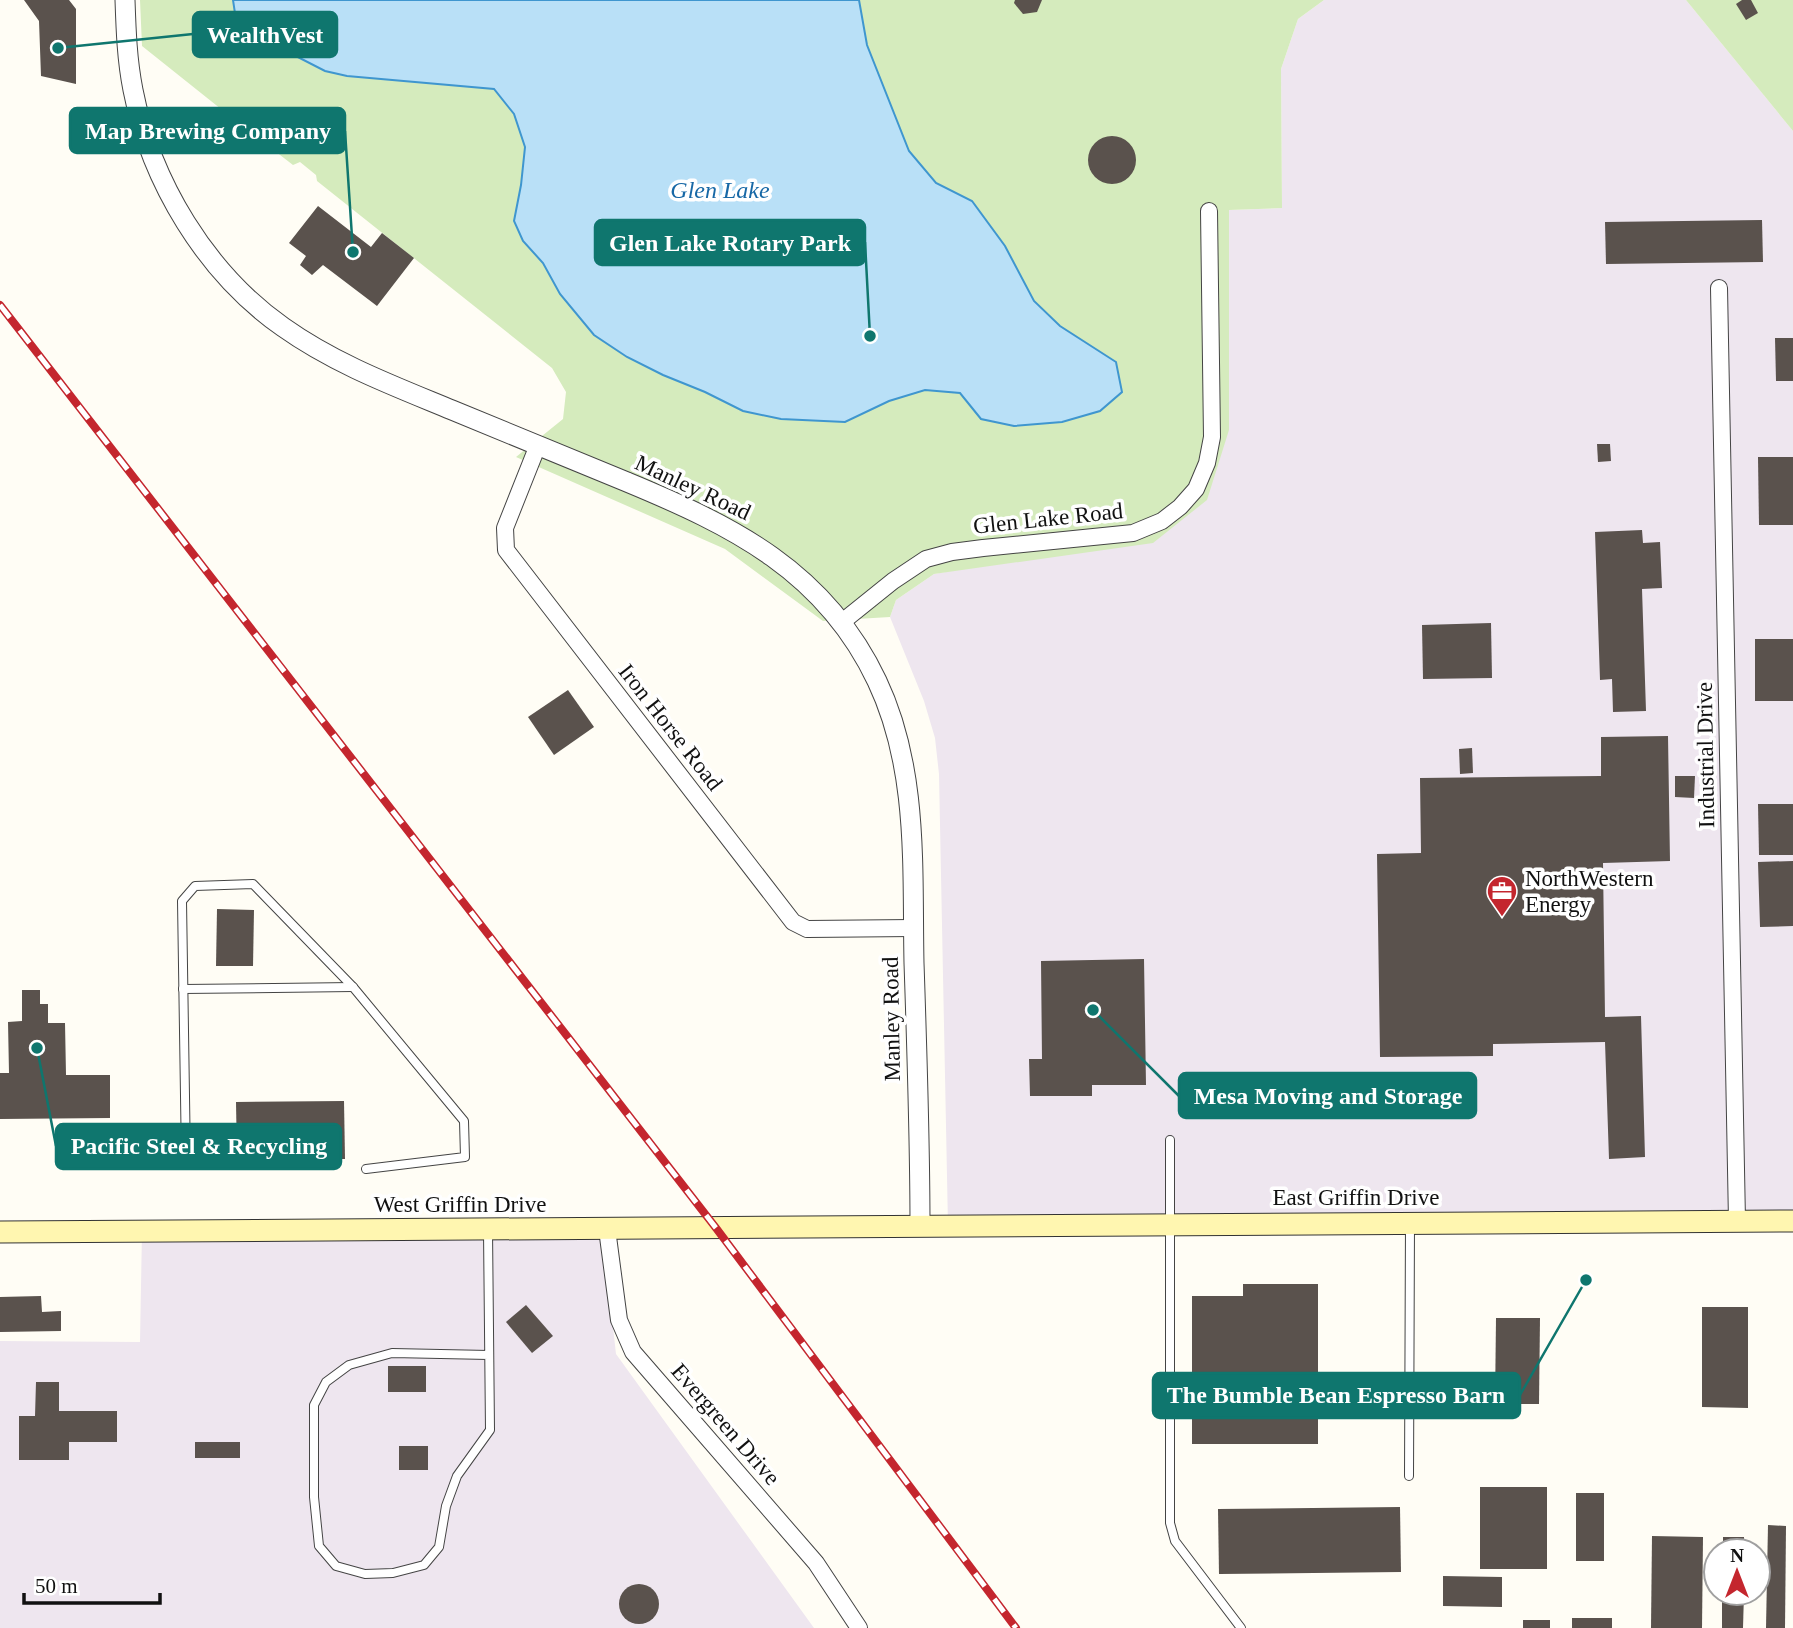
<svg xmlns="http://www.w3.org/2000/svg" width="1793" height="1628" font-family="Georgia,serif">
  <rect width="100%" height="100%" fill="#fffdf5"/>
  <g fill="#eee6ef">
    <polygon points="1324,0 1686,0 1793,131 1793,1220 948,1226 939,774 935,738 924,701 890,617 896,600 934,574 1008,561 1229,430 1229,210 1282,208 1281,69 1298,19"/>
    <polygon points="607,1229 609,1292 616,1354 814,1628 0,1628 0,1341 140,1342 142,1231"/>
  </g>
  <g fill="#d5ebbd">
    <polygon points="140,0 1324,0 1298,19 1281,69 1282,208 1229,210 1229,430 1207,500 1153,543 934,574 896,600 890,617 823,621 725,549 516,457 563,419 566,392 552,368 317,181 316,175 300,162 293,165 271,148 271,142 231,117 142,46"/>
    <polygon points="1686,0 1793,0 1793,131"/>
  </g>
  <polygon fill="#b9e0f7" stroke="#3f96cf" stroke-width="2" points="233,0 859,0 867,45 909,151 936,183 972,201 1005,246 1034,301 1060,326 1116,362 1122,392 1100,411 1062,422 1014,426 981,419 960,393 925,390 889,401 845,422 781,419 743,411 705,392 663,375 627,357 594,335 560,294 543,263 523,241 514,221 521,185 525,147 514,114 494,89 347,76 325,71 290,53 256,45 236,20"/>
  <g fill="#5a524d">
    <polygon points="24,0 69,0 76,9 76,84 41,76 39,21"/>
    <polygon points="1015,0 1042,0 1037,12 1023,14 1014,3"/>
    <polygon points="1742,0 1751,0 1758,13 1746,20 1736,4"/>
    <circle cx="1112" cy="160" r="24"/>
    <polygon points="318,206 371,247 382,233 414,258 377,306 323,265 312,275 300,265 306,256 289,243"/>
    <polygon points="1762,220 1763,262 1606,264 1605,222"/>
    <polygon points="1775,338 1793,338 1793,381 1776,381"/>
    <polygon points="1597,444 1610,444 1611,461 1598,462"/>
    <polygon points="1758,457 1793,457 1793,525 1759,525"/>
    <polygon points="1642,530 1643,543 1660,542 1662,588 1642,589 1646,711 1613,712 1612,679 1600,680 1595,532"/>
    <polygon points="1491,623 1492,678 1423,679 1422,625"/>
    <rect x="1755" y="639" width="38" height="62"/>
    <polygon points="568,690 594,727 554,755 528,717"/>
    <polygon points="1668,736 1670,861 1603,863 1605,1017 1641,1016 1645,1157 1609,1159 1605,1042 1493,1044 1493,1056 1380,1057 1377,854 1421,853 1420,778 1601,776 1601,737"/>
    <polygon points="1472,748 1473,773 1460,774 1459,749"/>
    <polygon points="1675,776 1695,776 1694,798 1675,797"/>
    <polygon points="1758,804 1793,804 1793,855 1759,855"/>
    <polygon points="1793,861 1793,926 1760,927 1758,862"/>
    <polygon points="217,909 254,910 253,966 216,966"/>
    <polygon points="1144,959 1146,1085 1092,1085 1092,1096 1030,1096 1029,1059 1042,1059 1041,961"/>
    <polygon points="22,990 40,990 40,1004 48,1004 48,1023 65,1023 66,1075 110,1075 110,1118 0,1119 0,1073 9,1073 8,1022 22,1021"/>
    <polygon points="344,1101 345,1159 237,1160 236,1102"/>
    <polygon points="1243,1284 1318,1284 1318,1444 1192,1444 1192,1296 1243,1296"/>
    <polygon points="41,1296 42,1312 61,1311 61,1331 0,1332 0,1297"/>
    <polygon points="526,1305 553,1336 532,1353 506,1322"/>
    <polygon points="1702,1307 1748,1307 1748,1408 1702,1407"/>
    <polygon points="1496,1318 1540,1318 1539,1404 1495,1404"/>
    <rect x="388" y="1366" width="38" height="26"/>
    <polygon points="36,1382 59,1382 59,1411 117,1411 117,1442 69,1442 69,1460 19,1460 19,1416 35,1416"/>
    <rect x="195" y="1442" width="45" height="16"/>
    <rect x="399" y="1446" width="29" height="24"/>
    <rect x="1480" y="1487" width="67" height="82"/>
    <rect x="1576" y="1493" width="28" height="68"/>
    <polygon points="1400,1507 1401,1572 1219,1574 1218,1509"/>
    <polygon points="1768,1525 1786,1526 1785,1628 1766,1628"/>
    <polygon points="1652,1536 1703,1537 1702,1628 1651,1628"/>
    <rect x="1723" y="1537" width="21" height="14"/>
    <polygon points="1443,1576 1502,1577 1502,1607 1443,1606"/>
    <circle cx="639" cy="1604" r="20"/>
    <polygon points="1722,1593 1744,1593 1743,1628 1722,1628"/>
    <rect x="1572" y="1618" width="40" height="10"/>
    <rect x="1523" y="1620" width="27" height="8"/>
  </g>
  <g fill="none" stroke-linecap="round" stroke-linejoin="round">
    <g stroke="#444" stroke-width="10">
      <g id="service">
        <polyline points="183,989 353,987"/>
        <polyline points="1170,1140 1170,1523 1175,1541 1241,1628"/>
        <polyline points="186,1161 182,901 195,886 253,884 353,987 464,1121 465,1157 366,1169"/>
        <polyline points="488,1230 490,1430 457,1476 446,1506 439,1547 424,1565 393,1573 365,1574 336,1566 319,1546 314,1497 314,1405 326,1382 349,1365 392,1353 489,1355"/>
        <polyline points="1409,1476 1410,1223"/>
      </g>
    </g>
    <g stroke="#444" stroke-width="18">
      <g id="minor">
        <polyline points="1719,288 1737,1221"/>
        <polyline points="538,445 505,528 506,550 793,922 807,929 913,928"/>
        <polyline points="842,622 893,581 926,559 952,552 983,548 1133,533 1162,521 1180,507 1196,489 1207,463 1212,437 1209,211"/>
        <polyline points="607,1229 619,1320 633,1352 816,1563 859,1628"/>
      </g>
    </g>
    <g stroke="#444" stroke-width="21">
      <path id="tertiary" d="M125,0C126,30 127,60 133,90C151,182 206,273 283,327C335,364 394,386 452,410C511,434 569,458 627,482C733,526 825,571 877,681C919,769 912,869 914,963C917,1051 920,1138 920,1226"/>
    </g>
    <g stroke="#333" stroke-width="23">
      <polyline id="secondary" points="0,1232 1793,1221"/>
    </g>
    <use href="#service" stroke="#fff" stroke-width="8"/>
    <use href="#minor" stroke="#fff" stroke-width="16"/>
    <use href="#tertiary" stroke="#fff" stroke-width="19"/>
    <use href="#secondary" stroke="#fff6b0" stroke-width="21"/>
    <g stroke="#c4262e" stroke-width="8">
      <polyline id="rail" points="0,305 716,1228 1016,1628"/>
    </g>
    <use href="#rail" stroke="#fff" stroke-width="5" stroke-dasharray="16" stroke-linecap="butt"/>
  </g>
  <defs>
    <g id="office-pin" transform="scale(1.575)"><path d="M0 17L-7.5 6A9.5 9.5 0 1 1 7.5 6Z" fill="#c4262e" stroke="#fff"/><path d="M-6-3h4V-5.5h4V-3h4V5H-6ZM-1-4.5V-3h2v-1.5ZM-6 0V1H6V0Z" fill="#fff"/></g>
  </defs>
  <g fill-rule="evenodd">
    <use href="#office-pin" x="1502" y="891"/>
  </g>
  <g text-anchor="middle" stroke-width="7" stroke-linejoin="round" paint-order="stroke">
    <g font-size="23" fill="#111" stroke="#fff">
      <text transform="translate(693 487) rotate(25)" y="8">Manley Road</text>
      <text transform="translate(1048 518) rotate(-6)" y="8">Glen Lake Road</text>
      <text transform="translate(671 727) rotate(52)" y="8">Iron Horse Road</text>
      <text transform="translate(1705 755) rotate(-91)" y="8">Industrial Drive</text>
      <text transform="translate(891 1019) rotate(-91)" y="8">Manley Road</text>
      <text x="1356" y="1205">East Griffin Drive</text>
      <text x="460" y="1212">West Griffin Drive</text>
      <text transform="translate(726 1424) rotate(49)" y="8">Evergreen Drive</text>
    </g>
    <g font-size="23" fill="#111" stroke="#fff" text-anchor="start">
      <text x="1525" y="886">NorthWestern<tspan x="1525" dy="26">Energy</tspan></text>
    </g>
    <g font-size="24" font-style="italic" fill="#1768a6" stroke="#fff">
      <text x="720" y="198">Glen Lake</text>
    </g>
  </g>
  <path fill="none" stroke="#0f766e" stroke-width="2.5" d="M58 48L193 34M353 252L345 131M870 336L865 242M1093 1010L1179 1096M37 1048L56 1146M1586 1280L1520 1395"/>
  <g fill="#0f766e" stroke="#fff" stroke-width="2.5">
    <circle cx="58" cy="48" r="7"/>
    <circle cx="353" cy="252" r="7"/>
    <circle cx="870" cy="336" r="7"/>
    <circle cx="1093" cy="1010" r="7"/>
    <circle cx="37" cy="1048" r="7"/>
    <circle cx="1586" cy="1280" r="7"/>
  </g>
  <g fill="#0f766e" stroke="#0f766e" stroke-width="2.5">
    <rect x="193" y="12" width="144" height="45" rx="7"/>
    <rect x="70" y="108" width="275" height="45" rx="7"/>
    <rect x="595" y="220" width="270" height="45" rx="7"/>
    <rect x="1179" y="1073" width="297" height="45" rx="7"/>
    <rect x="56" y="1124" width="285" height="45" rx="7"/>
    <rect x="1153" y="1373" width="367" height="45" rx="7"/>
  </g>
  <g font-size="24" text-anchor="middle" font-weight="bold" fill="#fff">
    <text x="265" y="43">WealthVest</text>
    <text x="208" y="139">Map Brewing Company</text>
    <text x="730" y="251">Glen Lake Rotary Park</text>
    <text x="1328" y="1104">Mesa Moving and Storage</text>
    <text x="199" y="1154">Pacific Steel &amp; Recycling</text>
    <text x="1336" y="1403">The Bumble Bean Espresso Barn</text>
  </g>
  <g transform="translate(1737 1572)"><circle r="33" fill="#ffffff" stroke="#a0a0a0" stroke-width="2"/>
  <path d="M0-5L12 26L0 18L-12 26Z" fill="#c4262e"/>
  <text y="-10" font-size="19" font-weight="bold" text-anchor="middle" fill="#111111">N</text>
  </g>
  <path d="M24 1593v10h136v-10" fill="none" stroke="#111111" stroke-width="3.5"/>
  <text x="35" y="1593" font-size="21" fill="#111111" stroke="#ffffff" stroke-width="5" paint-order="stroke">50 m</text>
</svg>
